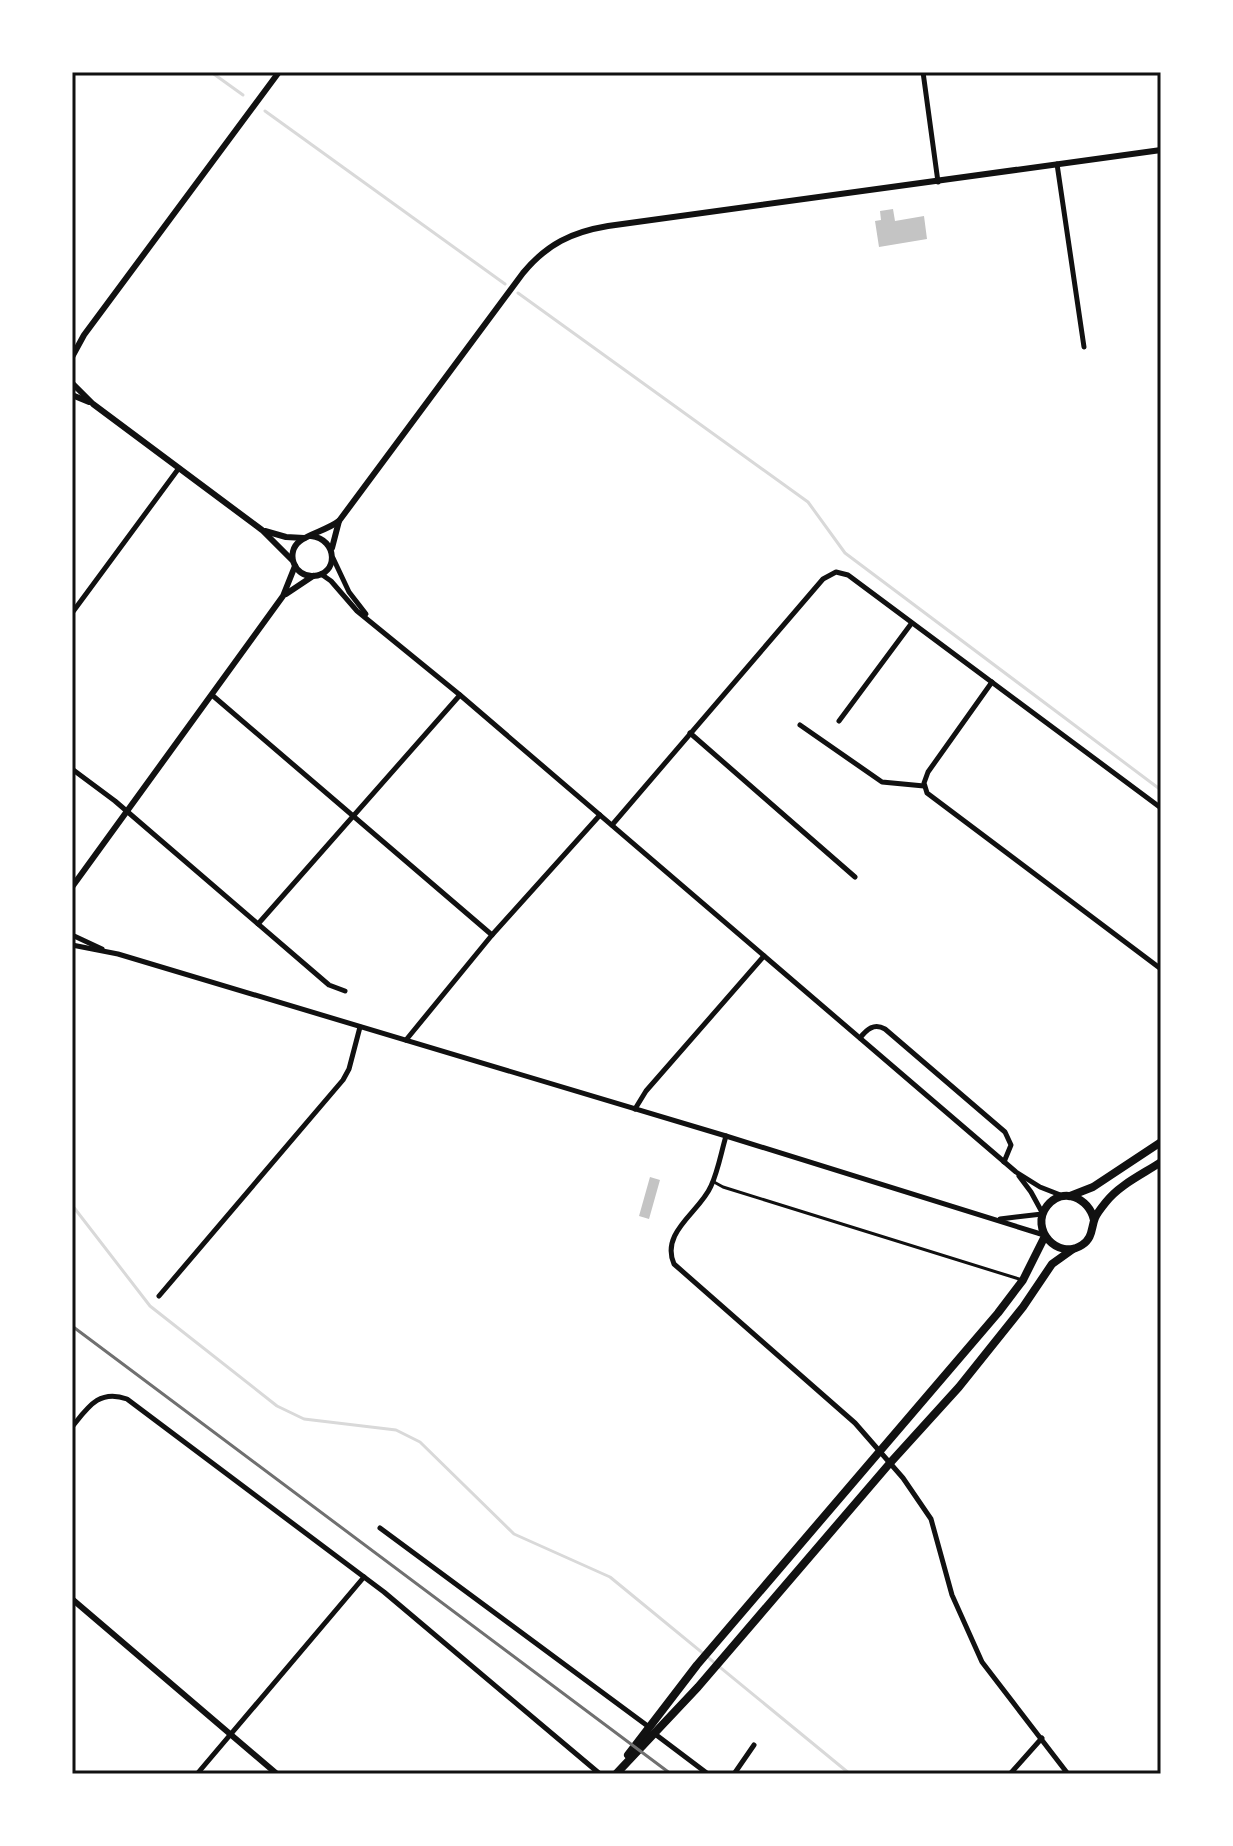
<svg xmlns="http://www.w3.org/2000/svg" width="1233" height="1846" font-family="Inter,sans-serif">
  <rect width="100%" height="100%" fill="#fff"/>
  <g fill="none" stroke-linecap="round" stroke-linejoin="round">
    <g stroke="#d9d9d9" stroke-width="3">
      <polyline points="211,72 243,95"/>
      <polyline points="265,111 505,284"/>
      <polyline points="518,293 808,502 845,553 1161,790"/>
      <polyline points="72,1205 150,1306 277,1406 304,1419 396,1430 420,1442 514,1534 610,1577 850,1774"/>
    </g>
  </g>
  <g fill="#c4c4c4">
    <polygon points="893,209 895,221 924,216 927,239 879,247 875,221 881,220 880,211"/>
    <polygon points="650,1177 660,1180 649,1219 639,1216"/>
  </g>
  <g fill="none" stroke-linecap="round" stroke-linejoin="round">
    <polyline stroke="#111" stroke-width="3" points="714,1182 723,1187 1019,1279"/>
    <g stroke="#111" stroke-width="5">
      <polyline points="923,72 938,182"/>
      <polyline points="1057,164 1084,347"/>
      <polyline points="333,558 349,592 366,614"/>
      <polyline points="321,574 331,581 357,611 460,695 1016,1172 1040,1187 1063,1196"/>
      <polyline points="72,613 179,468"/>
      <polyline points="992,682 928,772 924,783 927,793 1161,969"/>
      <polyline points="212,695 492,935"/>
      <polyline points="839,721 911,624"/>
      <polyline points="800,725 882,782 924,786"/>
      <polyline points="690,733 855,877"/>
      <polyline points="72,769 115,801 329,985 345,991"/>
      <polyline points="612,825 823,579 836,572 848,575 1161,808"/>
      <polyline points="258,924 460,695"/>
      <polyline points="72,935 102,949"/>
      <polyline points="72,945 118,954 726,1136 1044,1235"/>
      <path d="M860,1038C867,1029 874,1023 885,1029L1005,1132L1011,1145L1004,1162"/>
      <polyline points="406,1040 492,935 600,815"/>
      <polyline points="635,1109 646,1091 764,956"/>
      <path d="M726,1136C721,1153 718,1171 711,1186C700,1212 660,1232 674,1264L855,1423L903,1478L931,1519L952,1595L982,1662L1068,1774"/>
      <polyline points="1019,1176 1031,1192 1043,1214"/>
      <polyline points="1000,1219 1042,1214"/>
      <polyline points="159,1296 343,1080 349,1069 360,1027"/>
      <path d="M72,1427C88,1407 99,1389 127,1399L384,1592L600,1774"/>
      <polyline points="380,1528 649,1727"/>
      <polyline points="655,1734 708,1774"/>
      <polyline points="197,1774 364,1577"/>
      <polyline points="734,1774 754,1745"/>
      <polyline points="1010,1774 1042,1738"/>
    </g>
    <g stroke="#111" stroke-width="6">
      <polyline points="72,357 84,335 279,72"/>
      <polyline points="72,383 93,404 262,530 292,560"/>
      <polyline points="72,395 89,402"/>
      <polyline points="265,531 286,537 304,538"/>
      <path d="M311,536C338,539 339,575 313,576C294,577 285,552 300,541C311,533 327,530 339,521L523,273C547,244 572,232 608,226L1161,150"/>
      <polyline points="332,548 339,521"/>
      <polyline points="286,594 313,576"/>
      <polyline points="72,887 283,596 295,566"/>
      <polyline points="72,1599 277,1774"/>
    </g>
    <g stroke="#111" stroke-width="8">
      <polyline points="1070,1196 1093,1187 1161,1142"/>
      <path d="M1094,1220C1089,1198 1063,1186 1047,1206C1029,1229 1058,1261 1082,1245C1093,1238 1091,1228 1095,1218C1097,1213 1102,1207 1106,1202C1119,1185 1143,1174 1161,1162"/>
      <polyline points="628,1755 697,1665 998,1313 1023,1280 1045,1236"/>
      <polyline points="616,1774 698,1687 890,1463 959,1387 1023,1307 1052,1264 1073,1249"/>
    </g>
    <polyline stroke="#707070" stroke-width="3" points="72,1326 671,1774"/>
  </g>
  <rect width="1233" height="1846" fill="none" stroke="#ffffff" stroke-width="148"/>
  <rect x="74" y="74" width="1085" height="1698" fill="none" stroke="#111" stroke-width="3"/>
</svg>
